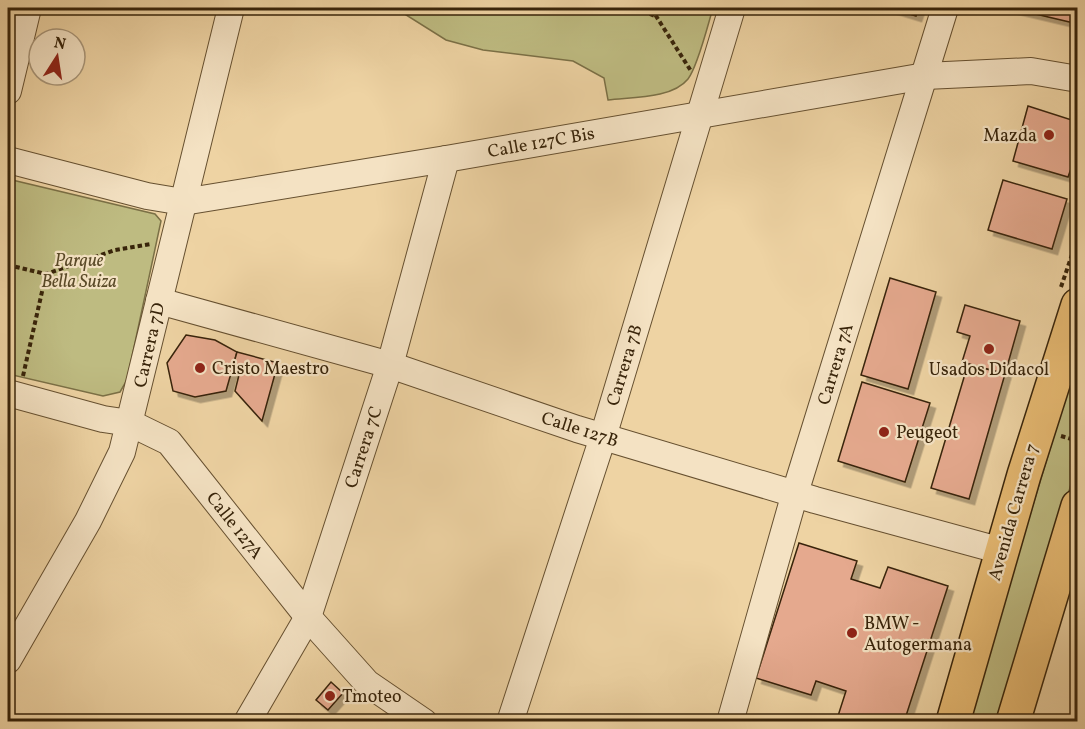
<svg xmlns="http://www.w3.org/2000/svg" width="1085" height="729" font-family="Vollkorn,serif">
  <defs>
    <filter id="shadow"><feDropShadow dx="5.5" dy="5.5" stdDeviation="0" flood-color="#0004"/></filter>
  </defs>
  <rect width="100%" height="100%" fill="#eed3a3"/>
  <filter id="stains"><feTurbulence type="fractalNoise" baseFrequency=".00333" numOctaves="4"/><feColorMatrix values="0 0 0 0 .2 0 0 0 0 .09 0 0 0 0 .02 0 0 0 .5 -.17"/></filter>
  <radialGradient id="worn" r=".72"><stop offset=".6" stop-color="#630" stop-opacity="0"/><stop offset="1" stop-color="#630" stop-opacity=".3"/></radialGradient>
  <g fill="#bebb81" stroke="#7b7046" stroke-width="1.5">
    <path d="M395,8H713C708,24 698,66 688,79C672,99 631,97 608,100L604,78L573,61L483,50L446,40Z"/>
    <polygon points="8,179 155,214 161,221 127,380 120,392 103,396 8,374"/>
    <polygon points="1077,360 1077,464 1001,721 967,722"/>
  </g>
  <g fill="#e5a98e" stroke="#38240a" stroke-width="1.5" filter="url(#shadow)">
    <polygon points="890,8 919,8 916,16"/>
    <polygon points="1010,8 1078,8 1078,24"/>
    <polygon points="1028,106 1078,122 1078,149 1068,177 1013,161"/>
    <polygon points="1003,180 1067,199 1052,249 988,230"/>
    <polygon points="890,278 936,292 908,389 861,375"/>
    <polygon points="965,305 1020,321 1005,374 962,362 970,336 957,332"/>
    <polygon points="186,335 215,340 237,352 226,391 195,397 173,391 167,363"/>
    <polygon points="237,352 278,363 262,421 235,391 239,375 231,373"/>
    <polygon points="968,364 1005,374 969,499 931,488"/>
    <polygon points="862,382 930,403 905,482 838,461"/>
    <polygon points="799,543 857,561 851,579 880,588 888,567 948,586 904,722 846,722 837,719 846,691 816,681 811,695 756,678"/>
    <polygon points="331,682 343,693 328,710 316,700"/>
  </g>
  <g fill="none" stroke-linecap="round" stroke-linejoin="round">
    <g stroke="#665030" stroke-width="28">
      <g id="minor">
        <polyline points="8,91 28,8"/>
        <polyline points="8,160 147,196 183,202 446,159 925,76 1031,71 1078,79"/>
        <polyline points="159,301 390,365 577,429 815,500 1002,551"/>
        <polyline points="8,393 103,419 130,423 169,442 308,617 367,683 424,722"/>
        <polyline points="8,660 88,521 122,452 231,8"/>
        <polyline points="247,722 308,617 390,365 446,159"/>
        <polyline points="510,722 603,437 732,8"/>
        <polyline points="730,722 795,493 945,8"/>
      </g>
    </g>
    <g stroke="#38240a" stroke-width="36">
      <g id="major">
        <polyline points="953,722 1024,475 1078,305"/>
        <polyline points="1013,722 1078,506"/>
      </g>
    </g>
    <g stroke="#38240a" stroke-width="4" stroke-dasharray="4.5 3" stroke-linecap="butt">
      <polyline points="636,8 655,16"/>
      <polyline points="654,8 656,16 691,71"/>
      <polyline points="8,265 46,274 115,250 151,244"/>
      <polyline points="1061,287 1078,237"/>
      <polyline points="23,376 46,274"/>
      <polyline points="1061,436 1078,441"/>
    </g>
    <use href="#minor" stroke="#f4e2c3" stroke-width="26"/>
    <use href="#major" stroke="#e7ba72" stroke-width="33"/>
  </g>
  <g fill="#8f2418" stroke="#f4e2c3" stroke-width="2">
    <circle cx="1049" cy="135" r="6"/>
    <circle cx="989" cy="349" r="6"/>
    <circle cx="200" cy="368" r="6"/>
    <circle cx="884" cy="432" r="6"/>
    <circle cx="852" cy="633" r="6"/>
    <circle cx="330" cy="696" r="6"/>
  </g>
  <g text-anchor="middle" stroke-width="4.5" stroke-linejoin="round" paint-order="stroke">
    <g font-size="18" fill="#38240a" stroke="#f4e2c3" text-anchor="start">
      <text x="1037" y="141" text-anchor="end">Mazda</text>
      <text x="212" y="374">Cristo Maestro</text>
      <text x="989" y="375" text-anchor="middle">Usados Didacol</text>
      <text x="896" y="438">Peugeot</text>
      <text x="864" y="629">BMW -<tspan x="864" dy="21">Autogermana</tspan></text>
      <text x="342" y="702">Tmoteo</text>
    </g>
    <g font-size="18" fill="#38240a" stroke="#f4e2c3">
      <text transform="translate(541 142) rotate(-10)" y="6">Calle 127C Bis</text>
      <text transform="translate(149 345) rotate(-77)" y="6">Carrera 7D</text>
      <text transform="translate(835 364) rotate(-73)" y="6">Carrera 7A</text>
      <text transform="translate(624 365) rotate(-73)" y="6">Carrera 7B</text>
      <text transform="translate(580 429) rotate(18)" y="6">Calle 127B</text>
      <text transform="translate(363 447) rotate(-72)" y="6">Carrera 7C</text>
      <text transform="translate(1013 512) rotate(-74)" y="6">Avenida Carrera 7</text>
      <text transform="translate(235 525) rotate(52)" y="6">Calle 127A</text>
    </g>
    <g font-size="18" font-style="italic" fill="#5a4a28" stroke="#f4e2c3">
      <text x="79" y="266">Parque<tspan x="79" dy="21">Bella Suiza</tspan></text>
    </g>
  </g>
  <rect width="1085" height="729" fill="none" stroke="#eed3a3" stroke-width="30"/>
  <rect x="9" y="9" width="1067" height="711" fill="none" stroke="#38240a" stroke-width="3"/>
  <rect x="15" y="15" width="1055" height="699" fill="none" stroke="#38240a" stroke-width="1.5"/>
  <g transform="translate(57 57) rotate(12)"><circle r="28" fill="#f4e2c3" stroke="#a99679" stroke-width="1.5"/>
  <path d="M0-4.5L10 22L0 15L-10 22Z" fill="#8f2418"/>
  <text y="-9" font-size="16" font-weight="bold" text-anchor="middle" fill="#38240a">N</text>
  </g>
  <rect width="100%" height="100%" filter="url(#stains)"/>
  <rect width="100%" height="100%" fill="url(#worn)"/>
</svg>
